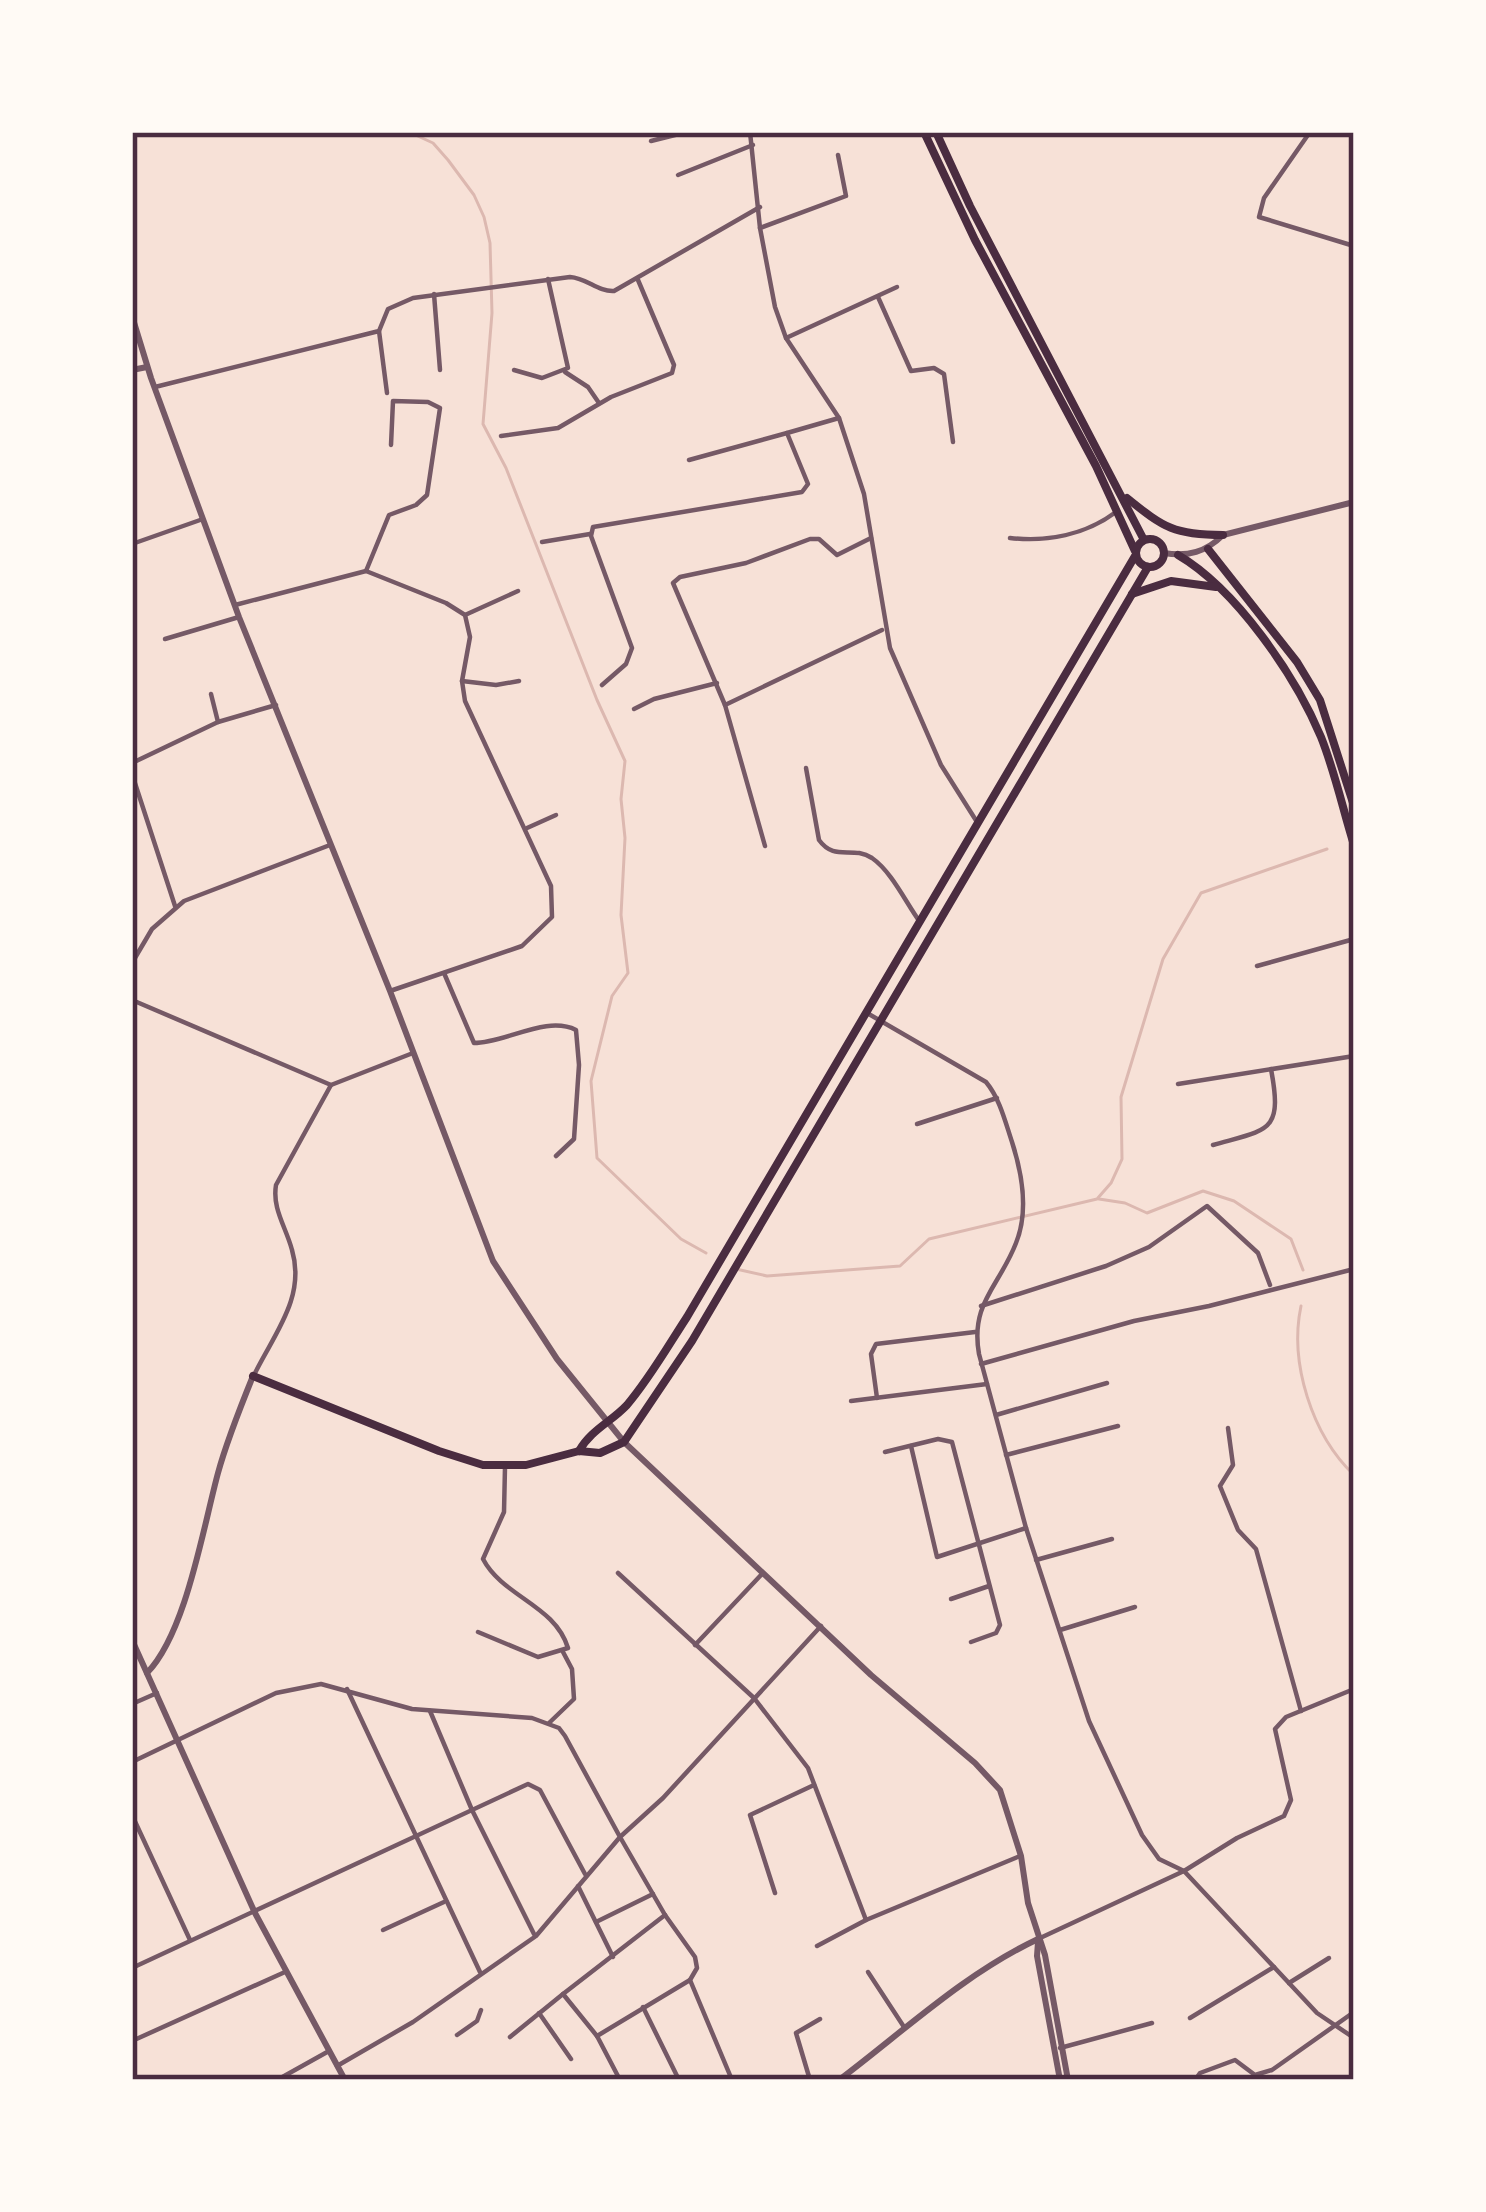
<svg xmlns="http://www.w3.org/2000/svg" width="1486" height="2212" font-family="Mulish,sans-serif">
  <rect width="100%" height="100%" fill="#f7e1d7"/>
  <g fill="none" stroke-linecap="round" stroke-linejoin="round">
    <g stroke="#dcb8b0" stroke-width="3">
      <polyline points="409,132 433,143 448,160 474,195 484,217 490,243 492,313 483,424 506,468 597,700 625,761 621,799 625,838 621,915 628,973 612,996 591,1081 597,1158 681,1239 706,1253"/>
      <polyline points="1099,1199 1125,1203 1147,1213 1203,1191 1234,1201 1291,1239 1303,1270"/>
      <polyline points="736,1269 767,1276 900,1266 929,1239 1097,1199 1111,1183 1122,1159 1121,1097 1163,959 1201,893 1327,849"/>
      <path d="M1301,1306C1289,1363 1312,1435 1354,1475"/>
    </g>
    <g stroke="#755966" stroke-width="4.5">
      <polyline points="750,132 760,228 775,307 786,338 839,418 864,494 890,648 941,765 977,822"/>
      <polyline points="1310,132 1264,198 1259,217 1354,246"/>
      <polyline points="651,141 687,132"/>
      <polyline points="678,175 753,145"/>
      <polyline points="760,228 846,196 838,155"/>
      <polyline points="434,294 440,370"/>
      <polyline points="878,297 911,371 934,368 944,374 953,442"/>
      <polyline points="379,331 387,393"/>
      <polyline points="786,338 897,287"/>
      <polyline points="514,370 542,378 568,368 548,279"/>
      <polyline points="565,372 588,387 599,403"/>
      <path d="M155,387L379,331L388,309L413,298L570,277C587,278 598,292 614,291L760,207"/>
      <polyline points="501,436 558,428 611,397 672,373 674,365 638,280"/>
      <polyline points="689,460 787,433"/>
      <path d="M1010,538C1047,542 1085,535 1116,512"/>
      <polyline points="542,542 590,534"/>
      <polyline points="132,544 203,519"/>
      <polyline points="366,571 389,515 416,505 427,495 440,408 428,402 393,401 391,445"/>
      <polyline points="235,605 366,571 446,603 465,615 470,637 462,681 465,701 551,886 552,917 522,946 390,991"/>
      <polyline points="465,615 518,591"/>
      <polyline points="165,639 239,617"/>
      <polyline points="462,681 496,685 519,681"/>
      <polyline points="602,685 626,664 632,648 591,536 593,527 802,492 808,484 787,433 839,418"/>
      <polyline points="211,694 218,722"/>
      <polyline points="725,705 882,630"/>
      <polyline points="634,709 654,699 717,683"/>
      <polyline points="132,763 218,722 276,705"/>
      <path d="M806,768L819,840C835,862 852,845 872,858C892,872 906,903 920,922"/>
      <polyline points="132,774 175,906"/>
      <polyline points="527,828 556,815"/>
      <polyline points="765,846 725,705 673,583 680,577 746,563 810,539 819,539 837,555 871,538"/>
      <polyline points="132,963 152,929 184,901 330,845"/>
      <polyline points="1257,966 1354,939"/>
      <path d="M444,973L474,1043C506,1043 546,1015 576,1030L579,1065L574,1139L556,1156"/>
      <polyline points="132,1000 331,1085 413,1053"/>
      <path d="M867,1013L986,1082C1000,1099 1005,1121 1012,1142C1022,1173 1029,1211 1016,1243C999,1287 970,1303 979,1354L1026,1528L1089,1721L1142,1835L1159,1859L1184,1871L1317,2013L1354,2038"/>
      <polyline points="1178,1084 1354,1056"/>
      <polyline points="917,1124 997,1098"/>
      <path d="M1213,1145C1269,1129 1283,1133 1271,1069"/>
      <polyline points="981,1306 1106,1266 1149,1247 1207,1206 1258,1253 1270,1285"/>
      <polyline points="981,1364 1134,1321 1209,1306 1354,1269"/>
      <path d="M254,1375C274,1334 306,1297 292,1250C286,1227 272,1209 276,1185L331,1085"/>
      <polyline points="877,1398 871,1354 876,1344 975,1332"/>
      <polyline points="851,1401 987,1384"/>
      <polyline points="996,1415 1107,1383"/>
      <polyline points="1228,1428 1233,1465 1220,1486 1238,1530 1256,1549 1301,1711"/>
      <polyline points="911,1446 937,1557 1026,1528"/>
      <polyline points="885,1452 938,1439 952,1442 1000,1625 996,1633 971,1642"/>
      <polyline points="1006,1455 1118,1426"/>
      <polyline points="1036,1560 1112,1539"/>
      <polyline points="618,1573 754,1698 808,1768 866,1920"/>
      <polyline points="951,1599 989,1586"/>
      <polyline points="1060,1630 1135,1607"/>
      <path d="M478,1632L538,1657L568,1648C555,1605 503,1597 483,1559L504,1512L505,1467"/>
      <polyline points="695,1645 761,1575"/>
      <polyline points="347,1689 480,1972"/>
      <polyline points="132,1704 157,1693"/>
      <polyline points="430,1711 472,1810 534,1934"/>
      <polyline points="549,1723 574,1699 572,1669 563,1652"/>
      <polyline points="132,1762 276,1693 321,1684 412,1709 532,1718 559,1728 565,1736 620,1837 536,1936 413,2022 337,2066"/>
      <polyline points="132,1815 190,1940"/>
      <polyline points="578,1886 613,1957"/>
      <polyline points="775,1893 750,1815 814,1785"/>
      <polyline points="596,1922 653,1894"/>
      <polyline points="383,1930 444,1902"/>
      <polyline points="1038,1939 1184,1871 1237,1838 1284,1816 1291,1800 1275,1729 1286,1717 1354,1689"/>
      <polyline points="817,1946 866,1920 1020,1856"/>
      <polyline points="132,1968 528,1784 540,1790 585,1874"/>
      <polyline points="868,1972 904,2027"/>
      <polyline points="1289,1983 1329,1958"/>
      <polyline points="643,2007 679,2080"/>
      <polyline points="539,2013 571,2059"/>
      <polyline points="1190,2018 1274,1967"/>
      <polyline points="457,2035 477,2021 481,2010"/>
      <polyline points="597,2036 690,1980"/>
      <polyline points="510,2037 563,1994"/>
      <polyline points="132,2041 285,1972"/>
      <polyline points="1060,2048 1152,2023"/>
      <polyline points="277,2080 329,2051"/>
      <polyline points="620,2080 597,2036 563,1994 665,1915"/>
      <polyline points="732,2080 690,1980 697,1968 695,1957 665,1915 620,1837 663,1798 821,1626"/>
      <polyline points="810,2080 796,2033 820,2019"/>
      <polyline points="1195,2080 1200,2073 1235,2060 1255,2075 1272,2070 1354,2012"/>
    </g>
    <g stroke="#755966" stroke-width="6">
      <polyline points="132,316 151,378 239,617 390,991 493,1261 557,1359 624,1442 871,1675 975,1763 1000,1790 1021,1856 1028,1903 1045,1955 1068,2080"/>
      <polyline points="132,370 147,367"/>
      <path d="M1164,553C1188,557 1206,552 1223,535L1354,502"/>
      <polyline points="132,1640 255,1913 345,2080"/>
      <path d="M147,1673C186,1633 203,1528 218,1473C227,1440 240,1408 253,1376"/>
      <polyline points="1038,1942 1037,1956 1060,2080"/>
      <path d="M839,2080C904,2031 964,1974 1038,1939"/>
    </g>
    <g stroke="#4a2c40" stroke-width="8">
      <polyline points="253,1376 439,1451 483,1465 526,1465 579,1451 600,1453 624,1442 692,1341 1148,567"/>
      <path d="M579,1451C591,1430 611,1422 627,1405C650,1378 668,1346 687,1317L1135,556"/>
    </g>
    <g stroke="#4a2c40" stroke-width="8">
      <polyline points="924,132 975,240 1096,466 1135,551"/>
      <polyline points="936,132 970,206 1144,540"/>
      <path d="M1127,498C1164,528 1175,535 1223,535"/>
      <circle cx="1150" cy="553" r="14"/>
      <polyline points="1208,549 1297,662 1320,700 1354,806"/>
      <path d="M1178,555C1236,589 1295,675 1321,737C1335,772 1343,810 1354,845"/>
      <polyline points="1132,594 1171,581 1216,587"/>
    </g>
  </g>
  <rect width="1486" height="2212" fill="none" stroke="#fffaf5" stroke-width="270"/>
  <rect x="135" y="135" width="1216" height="1942" fill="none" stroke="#4a2c40" stroke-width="4.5"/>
</svg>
